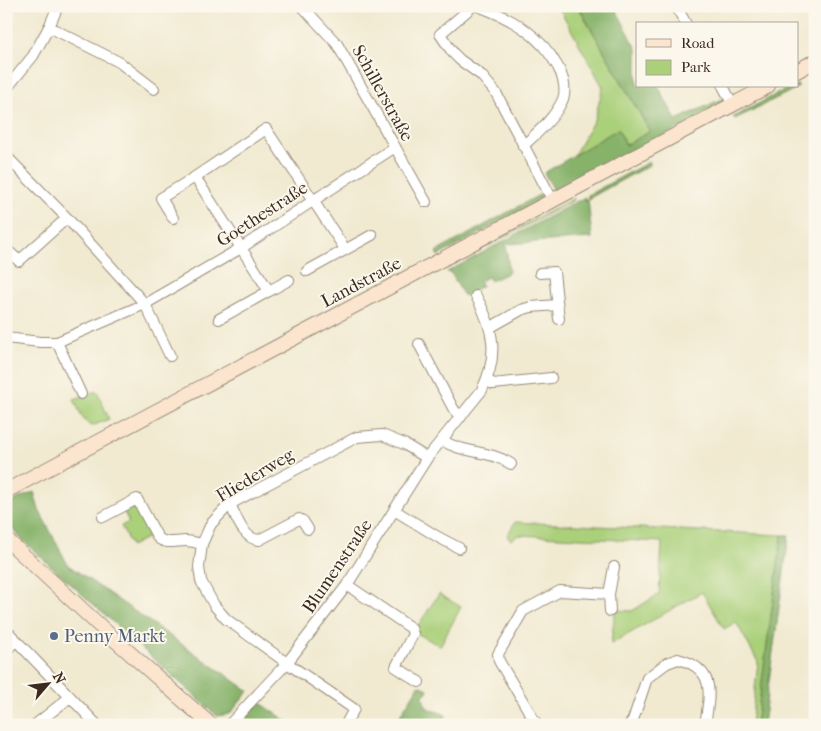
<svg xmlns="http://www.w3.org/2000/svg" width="821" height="731" font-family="'IM FELL French Canon',serif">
  <rect width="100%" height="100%" fill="#fbf7ec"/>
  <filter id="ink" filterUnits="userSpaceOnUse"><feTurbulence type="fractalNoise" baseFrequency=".02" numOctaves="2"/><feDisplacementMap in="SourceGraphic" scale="10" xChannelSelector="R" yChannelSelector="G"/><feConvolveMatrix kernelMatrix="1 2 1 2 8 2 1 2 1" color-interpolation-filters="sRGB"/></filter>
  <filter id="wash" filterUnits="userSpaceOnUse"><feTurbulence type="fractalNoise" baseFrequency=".0096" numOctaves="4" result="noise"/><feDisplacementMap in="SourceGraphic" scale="20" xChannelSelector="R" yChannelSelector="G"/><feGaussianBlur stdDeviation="1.12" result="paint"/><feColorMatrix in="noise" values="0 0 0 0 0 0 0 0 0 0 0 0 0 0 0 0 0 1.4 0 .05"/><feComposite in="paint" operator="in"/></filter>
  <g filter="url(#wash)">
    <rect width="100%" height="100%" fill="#f1ead1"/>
    <g fill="#aad07a" stroke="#727d4c">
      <polygon points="558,6 578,6 650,132 626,145 618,129 574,155 595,118 603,87"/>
      <polygon points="574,198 574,200 445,269 444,267"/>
      <path d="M97,391L109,419L92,426C82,422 79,410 74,399Z"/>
      <polygon points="134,507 150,536 131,546 121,526 129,522 124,512"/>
      <polygon points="515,522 782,535 756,725 751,725 758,662 736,622 724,629 702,592 611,644 615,610 632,611 659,594 662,542 518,535 511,540 507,536"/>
      <polygon points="439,594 461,607 440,646 418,634 417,627"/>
    </g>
    <g fill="#87b26a" stroke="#616e44">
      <polygon points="578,6 614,6 637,49 637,86 658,86 676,120 724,98 725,103 576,184 567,184 554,191 551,189 553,188 544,173 618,129 626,145 650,131"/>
      <polygon points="797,84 799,87 735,119 733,117 792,86 797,86"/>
      <polygon points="649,162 651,164 588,199 592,238 506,244 509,272 491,281 488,277 479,281 482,286 464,296 451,273 447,272 585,197 585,200 588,199 588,195"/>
      <polygon points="541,194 541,200 438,256 436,252"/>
      <polygon points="34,492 39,510 68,565 249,691 230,714 217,716 23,541 6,521 6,509 17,499"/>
      <polygon points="782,535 789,535 763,725 756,725"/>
      <path d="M419,685L428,689L427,692L423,695C424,712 433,709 446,715L443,725H394Z"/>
      <polygon points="259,702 293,725 238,725"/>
    </g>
  </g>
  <g filter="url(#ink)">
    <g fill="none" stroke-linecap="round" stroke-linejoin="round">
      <g stroke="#968a78" stroke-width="12">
        <g id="street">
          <polyline points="302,6 337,44 426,202"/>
          <polyline points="473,6 440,34 453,53 460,60 481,75 496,93 553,201"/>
          <path d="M478,6C511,18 540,34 558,67C563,77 567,88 563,99C555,118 538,132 523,146"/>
          <polyline points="676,6 686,24"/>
          <polyline points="49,27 119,62 154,89"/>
          <polyline points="723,86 733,105"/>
          <polyline points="6,89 33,56 49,27 58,6"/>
          <polyline points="6,156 67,218 145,304 170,356"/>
          <polyline points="173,218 161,198 195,177"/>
          <polyline points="6,249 19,261 67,218"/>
          <polyline points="307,271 372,235"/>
          <polyline points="540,273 554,272 559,319"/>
          <polyline points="289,280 269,291 195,177 266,129 345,249"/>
          <polyline points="219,319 269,291"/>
          <polyline points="491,327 521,310 531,307 557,305"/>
          <polyline points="6,338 40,342 57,342 145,304 241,248 395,147"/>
          <polyline points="57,342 81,394"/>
          <polyline points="419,344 454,410 461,417"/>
          <polyline points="487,380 493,384 551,378"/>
          <path d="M442,440C463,454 487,449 511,464"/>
          <path d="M230,504C236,516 243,539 259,540L299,519L303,521L308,529"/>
          <polyline points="394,510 438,537 459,548"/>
          <path d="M103,517L137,499L158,538C167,545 175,541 186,541C191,541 197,543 202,544"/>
          <polyline points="347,585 411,628 413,634 396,667 419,682"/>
          <polyline points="610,611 609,594 614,567"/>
          <polyline points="6,630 97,725"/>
          <polyline points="6,651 16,640"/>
          <polyline points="347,722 354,709 287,663 226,619 214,605 201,581 199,567 202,544 211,524 230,504 357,437 382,435 404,444 427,458"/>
          <polyline points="35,725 70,697"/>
          <path d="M229,725L287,663L347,585L427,458L482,390C499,355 494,329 476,296"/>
          <polyline points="537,725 499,661 498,654 501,649 523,611 560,591 609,594"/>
          <path d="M629,725L633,720L647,678L667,663L678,659C716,669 710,693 705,725"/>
        </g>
      </g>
      <g stroke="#968a78" stroke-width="16">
        <g id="secondary">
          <polyline points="797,71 815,61"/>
          <polyline points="6,491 768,86"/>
          <polyline points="6,539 114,639 211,725"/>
        </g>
      </g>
      <use href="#street" stroke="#fff" stroke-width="10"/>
      <use href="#secondary" stroke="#fce5cf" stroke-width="14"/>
    </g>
  </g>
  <circle fill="#5c6f8a" stroke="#fbf7ec" stroke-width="2" cx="54" cy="636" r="5"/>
  <g text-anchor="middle" stroke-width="4" stroke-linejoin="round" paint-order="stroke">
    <g font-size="18" fill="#3b2a1e" stroke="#fbf7ec">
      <text transform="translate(383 93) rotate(61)" y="6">Schillerstraße</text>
      <text transform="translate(262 214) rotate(-33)" y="6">Goethestraße</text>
      <text transform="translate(361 282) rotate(-28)" y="6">Landstraße</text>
      <text transform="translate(255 475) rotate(-31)" y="6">Fliederweg</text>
      <text transform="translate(337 566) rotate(-56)" y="6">Blumenstraße</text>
    </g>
    <g font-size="18" fill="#4e5e75" stroke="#fbf7ec" text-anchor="start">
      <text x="64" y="642">Penny Markt</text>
    </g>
  </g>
  <rect width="821" height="731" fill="none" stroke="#fbf7ec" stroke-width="25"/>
  <rect x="636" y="22" width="162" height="65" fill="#fbf7ec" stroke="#aea59a"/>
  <rect x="646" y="39" width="25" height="8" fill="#fce5cf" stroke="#aea59a"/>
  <text x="681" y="48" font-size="15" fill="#3b2a1e">Road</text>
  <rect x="646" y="60" width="25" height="15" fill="#aad07a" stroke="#aea59a"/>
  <text x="681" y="72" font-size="15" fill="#3b2a1e">Park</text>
  <g transform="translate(48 684) rotate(62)" stroke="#fbf7ec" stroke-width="4" paint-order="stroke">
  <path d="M0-4L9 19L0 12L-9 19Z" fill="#3b2a1e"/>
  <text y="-8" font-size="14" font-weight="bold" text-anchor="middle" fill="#3b2a1e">N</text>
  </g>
</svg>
